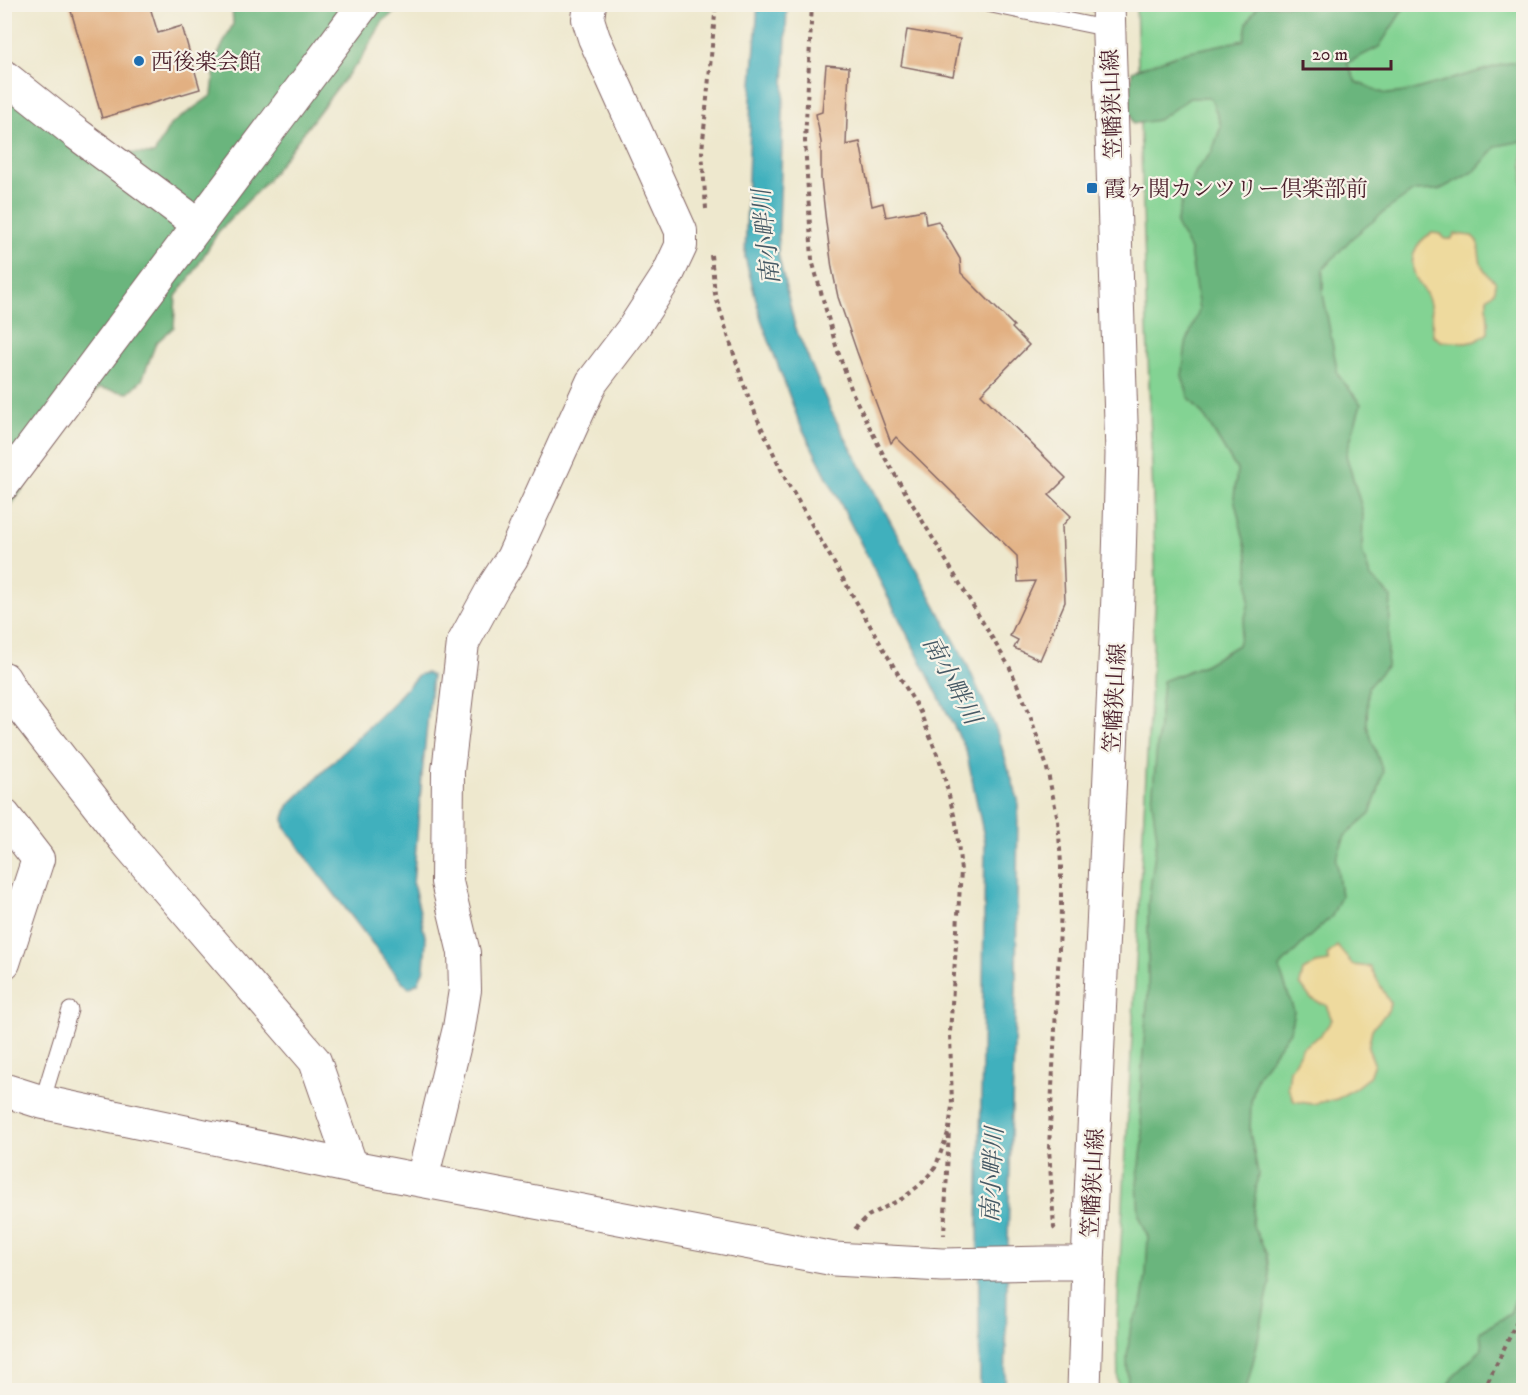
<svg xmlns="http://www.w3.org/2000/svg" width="1528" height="1395" font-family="'IM FELL DW Pica','Noto Serif JP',serif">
  <rect width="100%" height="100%" fill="#f7f3e8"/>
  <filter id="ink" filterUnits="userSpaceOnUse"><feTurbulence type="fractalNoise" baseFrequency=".0167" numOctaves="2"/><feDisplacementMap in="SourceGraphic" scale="12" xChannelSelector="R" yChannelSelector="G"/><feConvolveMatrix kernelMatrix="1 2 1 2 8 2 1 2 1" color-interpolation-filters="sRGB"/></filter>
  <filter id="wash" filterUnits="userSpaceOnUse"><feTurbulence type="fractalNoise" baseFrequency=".008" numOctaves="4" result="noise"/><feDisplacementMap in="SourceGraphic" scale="24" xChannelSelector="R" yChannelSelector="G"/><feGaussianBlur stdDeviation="1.35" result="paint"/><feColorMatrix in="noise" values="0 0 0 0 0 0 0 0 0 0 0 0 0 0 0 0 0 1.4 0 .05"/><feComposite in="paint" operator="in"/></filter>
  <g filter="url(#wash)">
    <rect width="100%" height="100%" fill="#eee8ce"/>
    <polygon fill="#83d393" stroke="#66795f" stroke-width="1.5" points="1136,5 1523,5 1523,1390 1118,1390 1117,1317 1156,588"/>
    <g fill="#6ab57d" stroke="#5a6a54" stroke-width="1.5">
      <polygon points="232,5 404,5 383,21 361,59 337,88 267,181 218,232 194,272 176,296 174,327 156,343 142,380 128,393 99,388 71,420 5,514 4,79 127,153 154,154 170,125 212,95 216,58 233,24"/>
      <polygon points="1258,5 1406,5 1379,47 1347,63 1356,82 1386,94 1406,92 1512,62 1523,61 1523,141 1497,146 1475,171 1439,190 1414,191 1388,209 1352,238 1323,269 1323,293 1338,375 1361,404 1346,455 1363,512 1362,551 1370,576 1391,597 1387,666 1368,687 1367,726 1383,772 1378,791 1370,814 1345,836 1336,859 1341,896 1332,916 1305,941 1279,968 1294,1011 1290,1031 1257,1077 1251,1102 1250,1132 1258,1173 1252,1224 1267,1254 1270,1283 1255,1354 1246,1390 1128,1390 1127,1357 1131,1324 1141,1306 1146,1274 1148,1237 1139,1215 1137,1183 1143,1142 1140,1111 1142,1064 1148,994 1148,904 1157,838 1152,801 1163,681 1204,665 1238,645 1249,602 1248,557 1234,498 1237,470 1206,419 1189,398 1182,376 1186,344 1199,310 1190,250 1176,224 1182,201 1197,169 1212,152 1221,126 1211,98 1190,98 1158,120 1133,124 1129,107 1132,71 1185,52 1244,40 1247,23"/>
      <polygon points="1523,1240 1523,1390 1446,1390 1455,1374 1482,1349 1480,1332 1510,1314 1518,1291 1516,1262"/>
    </g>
    <g fill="#eeda9e" stroke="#9c7c64" stroke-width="1.5">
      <path d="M1432,233L1441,234L1445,239H1451L1455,234L1472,236L1478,242C1480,260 1479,270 1495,281C1497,290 1494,293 1487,298C1486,310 1489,321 1488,333L1476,341L1466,343L1441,341L1433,336C1432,323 1433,311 1428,298C1425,290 1419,285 1416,278C1408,259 1414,243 1432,233Z"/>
      <polygon points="1337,946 1353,965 1370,967 1390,1003 1388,1011 1372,1029 1368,1048 1374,1063 1369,1077 1355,1088 1337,1099 1312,1104 1294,1101 1288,1087 1290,1070 1303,1047 1321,1035 1332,1020 1326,1005 1311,999 1300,984 1303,971 1316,964 1329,962 1327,955"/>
    </g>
    <g fill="#41b0bd" stroke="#466874" stroke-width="1.5">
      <polygon points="758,5 787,5 778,254 795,327 831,411 966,662 996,729 1018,799 1016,988 1009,1196 1005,1390 980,1390 978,1223 982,1059 985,842 966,750 799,422 761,319 745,257 751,98"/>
      <polygon points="426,673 432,676 422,775 413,884 420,912 426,941 424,969 418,983 409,988 398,977 310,862 285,827 284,818 288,806 394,702 418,675"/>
    </g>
    <g id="blocks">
      <g fill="#e2b082">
        <polygon points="69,4 149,4 158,33 182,26 200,89 102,118"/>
        <polygon points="907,30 960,39 953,76 901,66"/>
        <polygon points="826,65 849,67 846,145 860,142 872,206 883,203 886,217 924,210 926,224 938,221 960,259 961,273 1014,326 1012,328 1029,345 981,394 1066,478 1049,495 1071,516 1062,526 1065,602 1040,660 1014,648 1018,640 1010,636 1035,581 1018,582 1017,556 896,437 891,443 857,352 838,297 832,268 826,223 821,178 821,142 816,114 822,112"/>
      </g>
    </g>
  </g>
  <g filter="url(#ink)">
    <use href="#blocks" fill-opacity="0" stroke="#836564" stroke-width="1.5"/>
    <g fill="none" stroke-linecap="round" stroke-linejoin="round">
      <g stroke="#836564" stroke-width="17">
        <g id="lane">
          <polyline points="987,4 1109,29"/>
          <polyline points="42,1102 70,1010"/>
        </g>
      </g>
      <g stroke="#836564" stroke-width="34">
        <g id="street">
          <polyline points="4,76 77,134 199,225"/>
          <polyline points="4,484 364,4"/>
          <polyline points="4,678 25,712 127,843 315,1061 352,1167"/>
          <polyline points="4,815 38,859 4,963"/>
          <polyline points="422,1180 459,1028 465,990 464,953 447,882 448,771 463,643 495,584 512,558 592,382 634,327 667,276 681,246 681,231 594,38 588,19 590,4"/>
        </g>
      </g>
      <g stroke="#836564" stroke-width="35">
        <g id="secondary">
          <polyline points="4,1090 42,1102 352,1167 834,1259 942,1265 1047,1263 1088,1263"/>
          <polyline points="1084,1390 1088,1263 1118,595 1122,454 1108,4"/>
        </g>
      </g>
      <g stroke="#836564" stroke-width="4" stroke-dasharray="4.5 4.5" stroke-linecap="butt">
        <polyline points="812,4 805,141 812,260 836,346 853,394 885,458 1010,668 1029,712 1046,764 1058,820 1061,864 1061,909 1049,1148 1054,1228 1058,1232"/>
        <polyline points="706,209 702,151 716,4"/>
        <polyline points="711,255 715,294 743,383 758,420 786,480 920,712 941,764 956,823 961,871 950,1033 952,1106 949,1129 944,1235"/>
        <polyline points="855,1229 868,1216 903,1198 921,1184 935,1168 948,1133"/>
        <polyline points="1484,1390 1524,1307"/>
      </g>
      <use href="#lane" stroke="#fff" stroke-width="15"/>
      <use href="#street" stroke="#fff" stroke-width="32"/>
      <use href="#secondary" stroke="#fff" stroke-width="33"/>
    </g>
  </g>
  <g fill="#1f6fb2" stroke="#f7f3e8" stroke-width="2">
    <circle cx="139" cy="61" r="6"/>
    <rect x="1086" y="182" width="12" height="12" rx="3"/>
  </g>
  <g text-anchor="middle" stroke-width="4.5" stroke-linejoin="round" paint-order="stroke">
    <g font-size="22" fill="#4a1f2b" stroke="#f7f3e8" text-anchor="start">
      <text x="151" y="69">西後楽会館</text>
      <text x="1104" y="196">霞ヶ関カンツリー倶楽部前</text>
    </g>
    <g font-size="22" fill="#4a1f2b" stroke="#f7f3e8">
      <text transform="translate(1111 104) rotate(-92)" y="8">笠幡狭山線</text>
      <text transform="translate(1114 698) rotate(-87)" y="8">笠幡狭山線</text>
      <text transform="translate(1092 1183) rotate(-87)" y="8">笠幡狭山線</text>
    </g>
    <g font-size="24" font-style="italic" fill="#465965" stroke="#f7f3e8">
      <text transform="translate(766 237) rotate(-96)" y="8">南小畔川</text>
      <text transform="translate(952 680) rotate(62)" y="8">南小畔川</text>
      <text transform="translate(992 1175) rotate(-87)" y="8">南小畔川</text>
    </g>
  </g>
  <rect width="1528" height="1395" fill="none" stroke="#f7f3e8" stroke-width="24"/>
  <path d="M1303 60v9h88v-9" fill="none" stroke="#4a1f2b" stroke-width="3"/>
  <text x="1312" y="60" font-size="18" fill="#4a1f2b" stroke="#f7f3e8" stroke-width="4.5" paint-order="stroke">20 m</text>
</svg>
